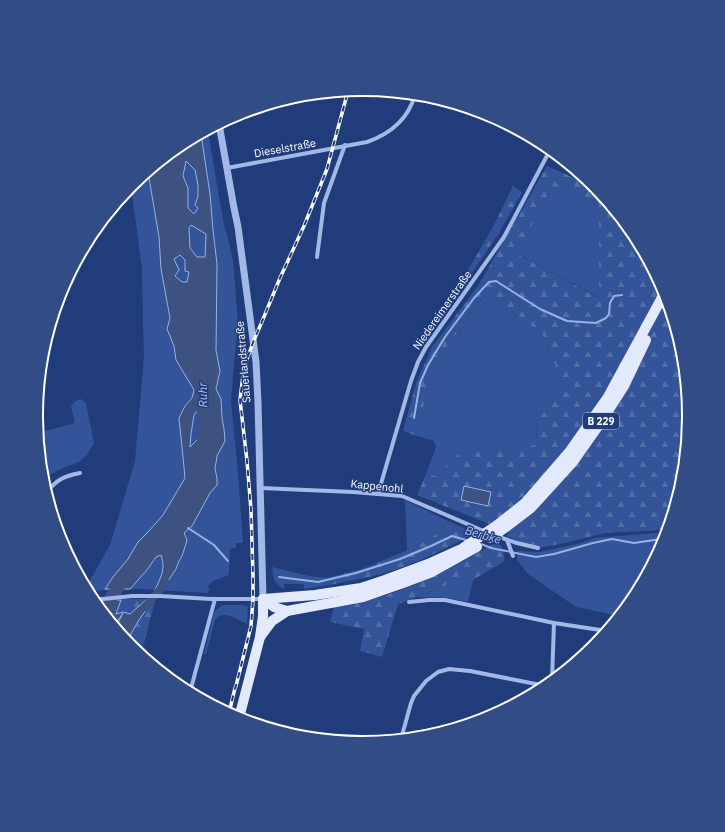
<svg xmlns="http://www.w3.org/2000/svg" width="725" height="832" font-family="'IBM Plex Sans',sans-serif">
  <defs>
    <pattern id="forest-firs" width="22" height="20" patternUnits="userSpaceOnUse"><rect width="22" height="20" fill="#335499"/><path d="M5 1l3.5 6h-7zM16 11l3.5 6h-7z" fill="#526ea8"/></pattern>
  </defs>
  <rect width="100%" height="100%" fill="#203c7a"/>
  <g fill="#335499">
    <polygon points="208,130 217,185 225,230 226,231 233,260 235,284 238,327 234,363 231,401 238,473 243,541 242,543 236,543 236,548 230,549 229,575 213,581 208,586 209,589 208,593 138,589 90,591 88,584 110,545 135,461 144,356 143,324 142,269 131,186 181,144"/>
    <polygon points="553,186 599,204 600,298 517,254"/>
    <polygon points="486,292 542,334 564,387 537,421 536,445 460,453 437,476 426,474 436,447 434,441 417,436 425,397 432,373 448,345"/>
    <polygon points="81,399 86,403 94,443 86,456 79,462 65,467 47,476 42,476 40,456 42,455 38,441 38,433 75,423 71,406 75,401"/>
    <polygon points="405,500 452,523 428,540 407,550"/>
    <polygon points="667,532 664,541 634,598 619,616 576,607 528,574 517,560 517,551 540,552 581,543 595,538"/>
    <path d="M272,567L309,576L327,578L329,585L304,589V584H284V589C273,583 273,578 272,567Z"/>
    <polygon points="464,578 473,580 468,602 448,598 417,597"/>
    <path d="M223,605H243L248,606L247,624C237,619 223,609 215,620L206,654H204L213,617L215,611L220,607Z"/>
  </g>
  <g fill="url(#forest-firs)" fill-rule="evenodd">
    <path d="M547,166L595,187L634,235L664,291L683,353L689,416L683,480L667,530H664L605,533L560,544L538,548L506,536L509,532L417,495L426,474L437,476L459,453L536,445L537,421L564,387L542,334L486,292L448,345L432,373L425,398L417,436L403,431L416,383L432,347L478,286ZM553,186L599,204V298L517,254Z"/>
    <polygon points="513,186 522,192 499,233 459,292 457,289 493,227"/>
    <path d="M452,523L475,533C446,549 417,563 385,573C367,578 348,581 329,585L327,578L362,569L401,553L428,540Z"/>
    <path d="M497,542L502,547L505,561L473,580L464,578L417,597L398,604L382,657L360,651L364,629L330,622L334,607C346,605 358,604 370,600C417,587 456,566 497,542Z"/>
    <path d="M124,599H147L155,601L141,655L131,647L127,641C135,627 142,612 155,602L147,599C137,608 122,619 120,632L114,626L123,612L116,614L99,601L97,605L95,602L99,600Z"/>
  </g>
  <g fill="#3d5280" stroke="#96b1e7" fill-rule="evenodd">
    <path d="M201,134L210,194L213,230L217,264L216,350L220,371L216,389L221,399L222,418L224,429L225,441L217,456L215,469L217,478V485L210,493L192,526L184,533L187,540L185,547L182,556L179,561L176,569L162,590H155C161,576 166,570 161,555L156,557L147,570L130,589H105L113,577L128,559L138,542L148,532L163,515L185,478L184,467L179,418L185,406L192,398L194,390L176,360L174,346L167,329L170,318L161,269L159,237L148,172L181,144L185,148L189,147L190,140ZM186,161L195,170L198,185V196L195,205L198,208L194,214L188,208V188L183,176ZM191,225L206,234L205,257H197L190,248L189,228ZM180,255L185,260V271L189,272L187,282H182L175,276L179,270L174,259ZM207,399L209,419L206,433L198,439L190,447L191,434L194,415Z"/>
    <polygon points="464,486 491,492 488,506 461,500"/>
    <path d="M147,599L155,601C142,612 135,627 127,641L120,632V629L117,625L123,613L114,626L97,605L99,601L121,600L116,614L123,612L130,614Z"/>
  </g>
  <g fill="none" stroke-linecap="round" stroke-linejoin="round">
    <g stroke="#96b1e7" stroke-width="2">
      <polyline points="414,418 420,383 428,365 445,337 474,298 489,282 496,281 540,309 567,321 596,323 606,318 609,314 610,303 614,296 622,295"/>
      <polyline points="188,528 214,545 228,561"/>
      <polyline points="481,544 491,548 536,557 554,554 593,543 612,539 634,543 661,539 664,540"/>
      <polyline points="279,577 318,582 356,573 400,559 431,546 452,536 469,541"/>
    </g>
    <polyline stroke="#3d5280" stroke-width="8" points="145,607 163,586 165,582"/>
    <g stroke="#3d5280" stroke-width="13">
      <polyline points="201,451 204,444 203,387"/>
      <polyline points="104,610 126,574"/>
    </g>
    <g stroke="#a2b8e6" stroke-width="4">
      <path d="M227,168C274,159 320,151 367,142C390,134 408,119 415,95"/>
      <polyline points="317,257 324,203 345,145"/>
      <polyline points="260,488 353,492 402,496 486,532"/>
      <path d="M46,493C56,480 64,476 80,473"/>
      <polyline points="378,494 411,381 418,362 426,347 504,237 550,150"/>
      <polyline points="496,536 517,543 538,548"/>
      <polyline points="507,540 513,556"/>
      <polyline points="93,600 132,596 160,596 211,599 262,599"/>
      <polyline points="409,602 429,600 445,600 554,623 607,631"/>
      <polyline points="552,680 554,623"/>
      <polyline points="190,692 215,599"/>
      <polyline points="401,739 411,703 414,696 426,681 438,672 449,669 470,671 546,686"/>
    </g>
    <polyline stroke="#a2b8e6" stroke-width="7" points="219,124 234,208 238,227 256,362 258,402 263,599"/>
    <g stroke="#e3eafd" stroke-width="10">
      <polyline points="496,526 525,503 570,451 608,397 665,292"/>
      <polyline points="506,527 531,508 573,462 599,425 624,386 646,340"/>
      <polyline points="263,599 315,595 361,588 385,580 428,564 459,550"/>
      <polyline points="263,599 274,607 287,611"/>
      <polyline points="260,637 272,621 287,611 363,597 403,583 432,572 477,547"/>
      <polyline points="239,718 260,637 263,616 263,599"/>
    </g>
    <g stroke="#fff" stroke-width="3.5">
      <polyline id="rail" points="229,713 235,688 236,686 251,626 253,599 253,576 251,510 247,461 240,400 244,367 254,340 261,324 280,278 304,226 327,169 348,91"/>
    </g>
    <use href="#rail" stroke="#203c7a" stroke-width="2" stroke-dasharray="6" stroke-linecap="butt"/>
    <g stroke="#e3eafd" stroke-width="10">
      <polyline points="491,538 506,527"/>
      <polyline points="463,548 496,526"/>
    </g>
  </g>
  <g text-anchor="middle" stroke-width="3" stroke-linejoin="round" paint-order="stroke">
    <rect fill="#203c7a" stroke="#bcc4d7" stroke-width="1" x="583" y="413" width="36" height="16" rx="3"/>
    <g font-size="10" font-weight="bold" fill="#fff">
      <text x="601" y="425">B 229</text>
    </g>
    <g font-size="11" fill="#fff" stroke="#203c7a">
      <text transform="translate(285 148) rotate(-10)" y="4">Dieselstraße</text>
      <text transform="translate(442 310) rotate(-55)" y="4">Niedereimerstraße</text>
      <text transform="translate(243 362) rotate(-95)" y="4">Sauerlandstraße</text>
      <text transform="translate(377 486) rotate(6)" y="4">Kappenohl</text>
    </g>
    <g font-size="12" font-style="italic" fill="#adc2ee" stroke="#203c7a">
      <text transform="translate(203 395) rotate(-91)" y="4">Ruhr</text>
      <text transform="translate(483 535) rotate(16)" y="4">Berbke</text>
    </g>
  </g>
  <path d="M0 0H725V832H0ZM362 96H363A319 319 0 0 1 682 415V417A319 319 0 0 1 363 736H362A319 319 0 0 1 43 417V415A319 319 0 0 1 362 96Z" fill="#324c85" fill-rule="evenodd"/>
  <path fill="none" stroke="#fff" stroke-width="2" d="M362 96H363A319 319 0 0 1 682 415V417A319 319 0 0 1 363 736H362A319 319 0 0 1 43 417V415A319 319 0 0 1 362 96Z"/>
</svg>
